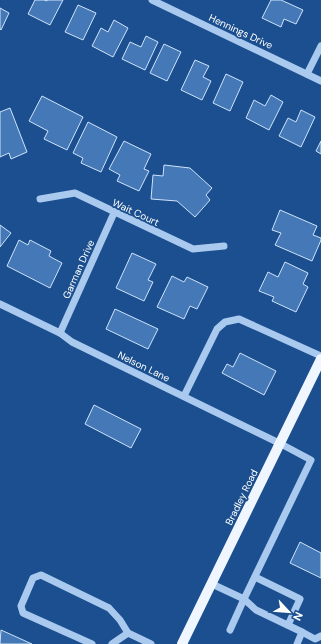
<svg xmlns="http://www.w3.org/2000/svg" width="321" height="644" font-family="'DM Sans',sans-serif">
  <rect width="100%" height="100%" fill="#1b4f8f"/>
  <g fill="#4478b7" stroke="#cfe3fa">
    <polygon points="35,0 44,0 47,1 47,0 63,0 50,25 28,14"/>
    <polygon points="271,0 281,0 303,10 296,24 284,19 281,27 262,18"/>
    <polygon points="78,5 96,13 83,40 65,32"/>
    <polygon points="0,8 9,13 1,30 0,29"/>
    <polygon points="114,20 128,28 113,57 92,46 101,28 108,32"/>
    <polygon points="146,36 158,42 145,70 122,59 130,42 141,47"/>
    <polygon points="164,44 181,52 167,81 150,73"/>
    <polygon points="195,60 209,66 203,77 211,81 202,100 181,90"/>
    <polygon points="226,74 243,82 230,111 213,103"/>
    <polygon points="271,95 283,102 269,130 246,118 254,100 265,106"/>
    <polygon points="42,96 83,117 67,150 44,139 48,131 29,121"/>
    <polygon points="10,108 27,152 11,159 9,153 0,157 0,112"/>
    <polygon points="301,110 315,117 301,147 279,136 288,118 296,122"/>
    <polygon points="88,122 117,137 101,172 81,163 83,158 73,153"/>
    <polygon points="124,141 151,154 144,169 149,171 139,191 117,181 120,175 109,169"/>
    <polygon points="321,141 321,154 316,151"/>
    <polygon points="164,165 190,168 212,188 206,195 210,200 195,217 177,201 151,199 153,175 163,176"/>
    <polygon points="280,210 317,226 313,235 321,238 321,240 312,261 275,245 281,233 272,230"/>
    <polygon points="0,225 11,233 0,247"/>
    <polygon points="19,240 28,245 30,240 51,251 49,256 62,263 50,288 7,266"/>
    <polygon points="132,253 156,264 148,280 153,282 144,301 116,288"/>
    <polygon points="285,262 308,273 303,284 308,287 296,312 272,301 274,297 259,291 268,272 278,277"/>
    <polygon points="172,276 184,282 187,277 208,287 197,309 190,306 184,319 157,307"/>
    <polygon points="115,309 158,329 148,349 106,329"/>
    <polygon points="240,353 276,371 264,395 222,373 227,364 233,367"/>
    <polygon points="94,405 141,429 131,448 85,424"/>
    <polygon points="300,542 321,553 321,578 290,563"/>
    <polygon points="1,630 32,644 0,644"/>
  </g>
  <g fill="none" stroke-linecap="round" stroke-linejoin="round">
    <g stroke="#a9c9ee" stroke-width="7">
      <polyline points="152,0 321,81"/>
      <polyline points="307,74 321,46"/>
      <polyline points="40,199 75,193 193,249 224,246"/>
      <polyline points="0,304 60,333 72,342 281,444 311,460 244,599 212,584"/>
      <polyline points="60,333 114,213"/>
      <polyline points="184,396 217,329 225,322 239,319 321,356"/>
      <polyline points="255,577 300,599 288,625"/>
      <polyline points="230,630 244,599 256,610 302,632 297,644"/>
      <polyline points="302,632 315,639 321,636"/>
      <polyline points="92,644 23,613 21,606 33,578 41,575 109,608 120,620 128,633 151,644"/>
      <polyline points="112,644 128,633"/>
    </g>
    <polyline stroke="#f0f6ff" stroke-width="10" points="182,644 321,359"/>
  </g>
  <g text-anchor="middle" stroke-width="3.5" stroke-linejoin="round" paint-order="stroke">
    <g font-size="10" fill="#fff" stroke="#1b4f8f">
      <text transform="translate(241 31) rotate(25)" y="4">Hennings Drive</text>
      <text transform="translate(136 212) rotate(25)" y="4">Wait Court</text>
      <text transform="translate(78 269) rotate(-66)" y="4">Garman Drive</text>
      <text transform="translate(144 366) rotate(26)" y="4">Nelson Lane</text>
      <text transform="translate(241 497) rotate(-64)" y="4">Bradley Road</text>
    </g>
  </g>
  <g transform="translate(289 612) rotate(116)" stroke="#1b4f8f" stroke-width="3" paint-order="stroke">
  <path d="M0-3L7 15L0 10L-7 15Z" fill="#ffffff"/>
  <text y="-6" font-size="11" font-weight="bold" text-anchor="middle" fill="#ffffff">N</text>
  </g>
</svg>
